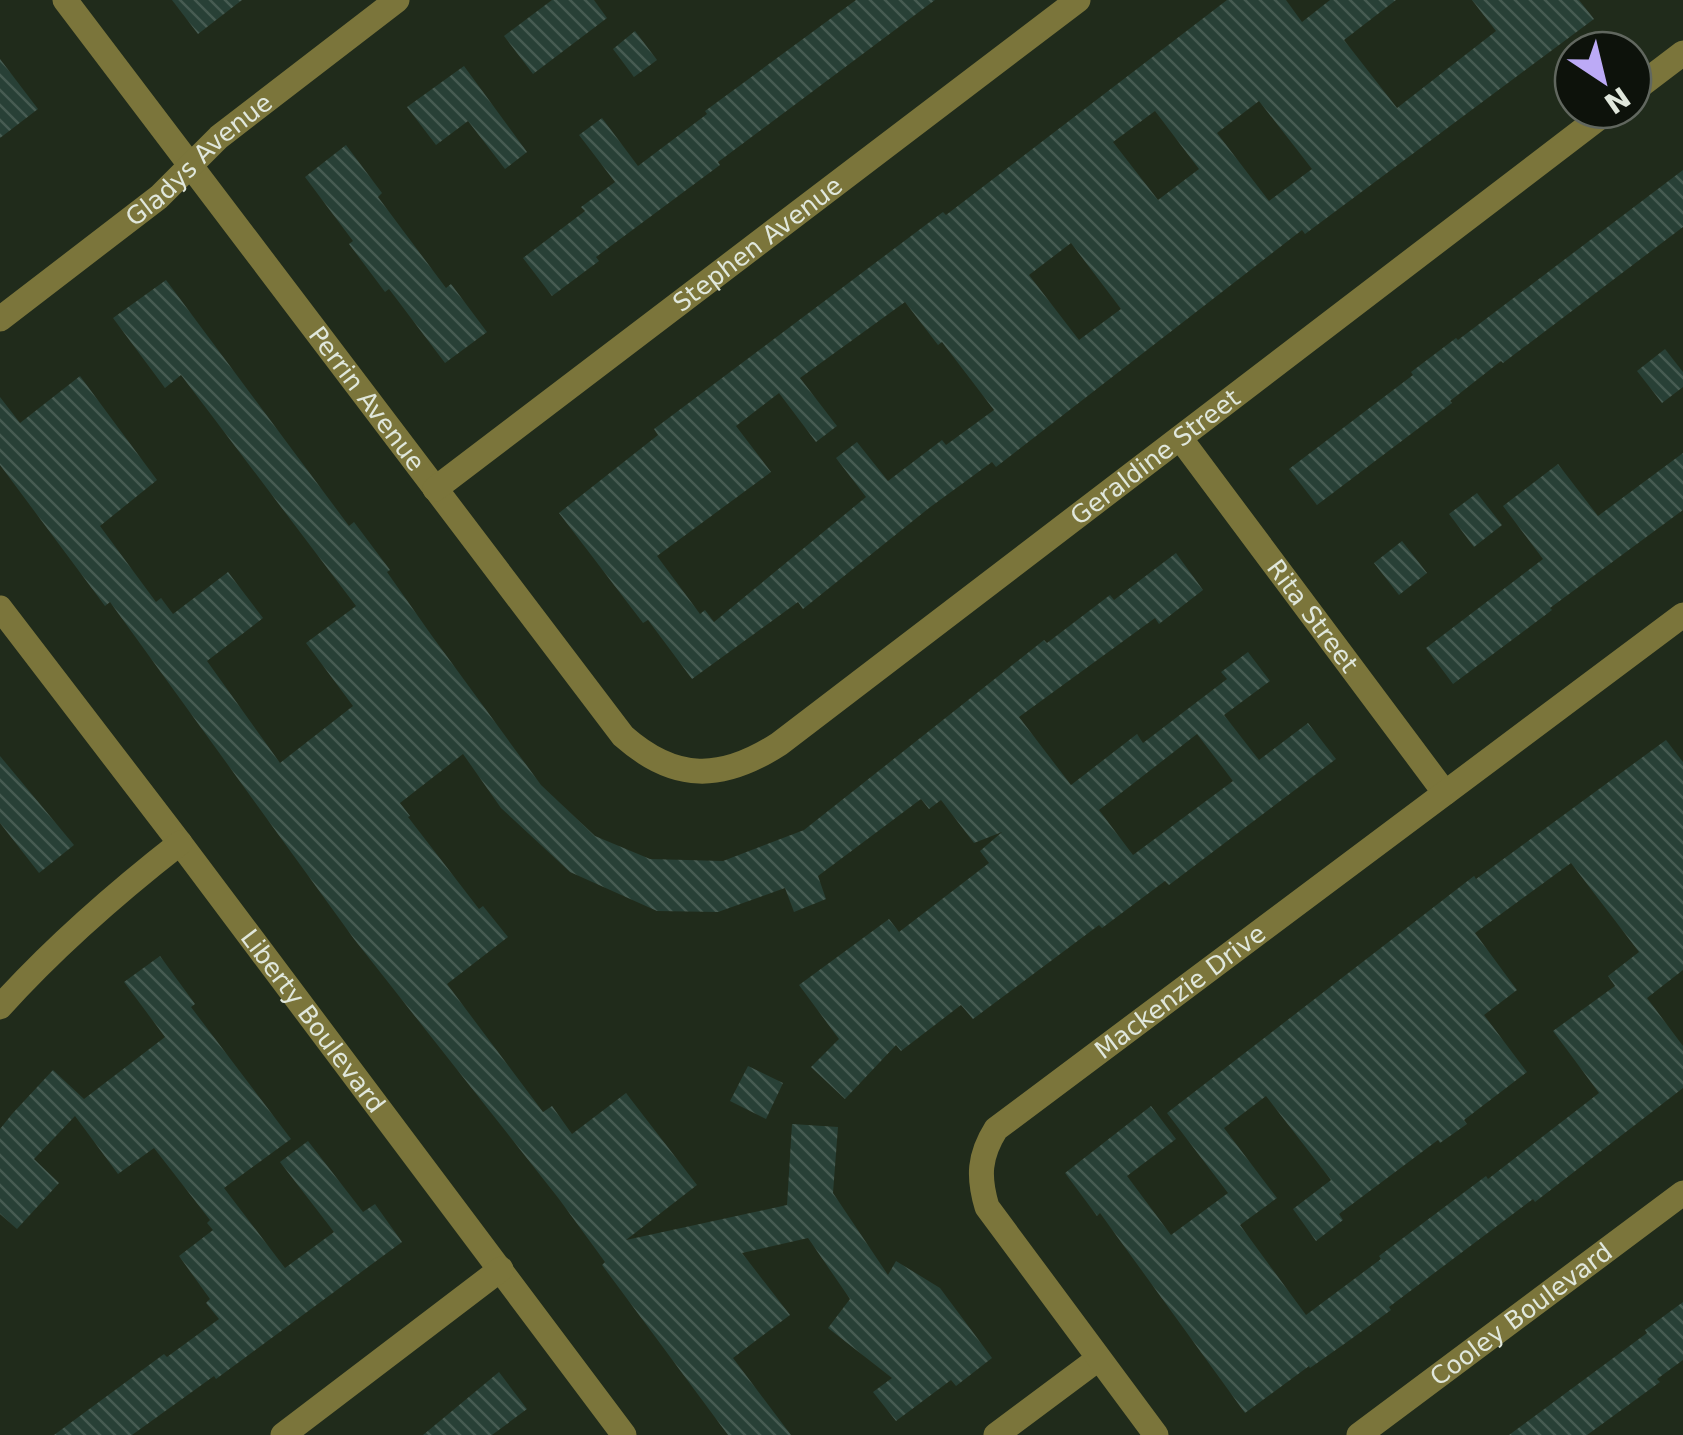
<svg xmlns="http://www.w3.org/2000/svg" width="1683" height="1435" font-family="'DejaVu Sans',sans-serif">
  <defs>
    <pattern id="building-back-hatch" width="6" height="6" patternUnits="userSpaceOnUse" patternTransform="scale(2.5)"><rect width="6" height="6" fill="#284036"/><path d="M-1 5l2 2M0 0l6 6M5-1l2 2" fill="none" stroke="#475c52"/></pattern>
  </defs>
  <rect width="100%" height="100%" fill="#202b1b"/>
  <g fill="url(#building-back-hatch)" fill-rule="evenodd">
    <polygon points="172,0 242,0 198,34"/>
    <polygon points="552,0 594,0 607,18 533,74 504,36"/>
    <polygon points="856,0 935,0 718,162 720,165 596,257 599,261 552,296 523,258 585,211 581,207 615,182 579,135 602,118 638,166 707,114 705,111"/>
    <path d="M1227,0H1286L1302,22L1330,0H1396L1344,40L1397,108L1496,31L1472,0H1579L1594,19L1305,234L1302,230L996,467L992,462L929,508L803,609L798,602L692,679L648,620L643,623L559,513L658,435L654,429L943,212L946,215ZM1259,101L1312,169L1269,201L1217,133ZM1155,111L1199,169L1158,200L1113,142ZM1071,243L1121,309L1079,340L1029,275ZM905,302L938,345L942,342L994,410L946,445L942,440L888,481L857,442L836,458L866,497L714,622L705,610L700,614L657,556L771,472L736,426L779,393L816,442L837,426L800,378Z"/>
    <polygon points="635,31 657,60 634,77 613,49"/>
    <polygon points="0,59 38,109 0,138"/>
    <polygon points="464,66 527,152 505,169 468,121 436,145 407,107"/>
    <polygon points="346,145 382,193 378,197 446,288 451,284 487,332 445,363 389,289 385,292 349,244 353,241 305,177"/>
    <polygon points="1683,170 1683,227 1503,363 1501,361 1450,401 1452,403 1317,505 1289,469 1413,375 1411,372 1456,338 1458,340"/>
    <path d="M166,280L349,526L354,522L390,570L387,572L432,636L541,785L595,836L650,859L723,861L804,830L1044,640L1047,643L1110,595L1114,600L1176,553L1203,590L1159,624L1155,618L1019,717L1071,785L1137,734L1143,743L1227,679L1221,672L1248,652L1270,681L1224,715L1259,760L1308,723L1336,759L1169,885L1165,881L1102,928L1099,925L973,1019L961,1005L901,1051L896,1045L845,1099L811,1067L839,1039L799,985L889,919L899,932L989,863L980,851L1002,832L974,843L941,800L929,809L921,799L818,876L826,899L794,912L785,888L718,912L657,911L570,872L501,808L463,754L400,803L410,816L408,817L479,909L483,906L508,937L447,984L543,1112L552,1106L572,1134L626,1093L697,1185L626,1240L787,1205L792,1124L838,1127L833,1193L888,1275L896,1261L940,1288L992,1358L956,1386L951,1380L896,1421L873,1392L892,1378L828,1328L850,1299L808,1238L742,1253L790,1315L733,1358L791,1435H728L602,1265L605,1262L559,1199L354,939L110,602L105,606L0,465V397L20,423L80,376L157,480L100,526L156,602L161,598L173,614L228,572L263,618L207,661L280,763L353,706L306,643L356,606L181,375L165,388L113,318ZM1197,734L1233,781L1133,855L1099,810Z"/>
    <polygon points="1665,349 1683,372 1683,387 1662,403 1637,371"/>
    <polygon points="1683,453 1683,510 1550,608 1552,610 1453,684 1426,648 1543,559 1503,506 1558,464 1598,516"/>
    <polygon points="1477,493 1502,525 1474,547 1449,514"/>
    <polygon points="1402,541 1427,573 1399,595 1374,563"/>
    <path d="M1666,740L1683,762V970L1647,998L1683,1046V1088L1535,1202L1533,1199L1389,1307L1391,1310L1347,1342L1310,1368L1309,1366L1245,1413L1100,1213L1097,1216L1065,1173L1151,1106L1176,1139L1127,1176L1171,1235L1228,1193L1167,1113L1474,876L1476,879ZM1571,863L1639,952L1608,976L1615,986L1553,1031L1599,1093L1488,1179L1486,1176L1379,1256L1381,1259L1306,1315L1240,1225L1277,1198L1224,1128L1266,1096L1331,1180L1293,1209L1316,1241L1343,1220L1339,1214L1438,1140L1440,1143L1467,1124L1464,1120L1527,1072L1484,1015L1517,990L1475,933Z"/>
    <polygon points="0,756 74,845 39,873 0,823"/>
    <polygon points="160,956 195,1004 191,1007 291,1139 224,1188 285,1268 334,1232 280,1162 308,1141 363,1212 375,1204 402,1242 216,1379 214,1376 132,1435 54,1435 164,1354 167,1357 219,1319 206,1303 210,1299 179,1256 213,1230 207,1223 210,1220 154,1148 118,1174 75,1116 34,1159 59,1183 17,1229 0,1214 0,1129 12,1114 53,1070 84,1099 165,1037 124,982"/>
    <polygon points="748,1066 783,1083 766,1119 730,1101"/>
    <polygon points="1683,1302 1683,1360 1657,1379 1660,1382 1587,1435 1509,1435 1647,1333 1645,1330"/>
    <polygon points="499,1372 527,1409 492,1435 423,1435"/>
  </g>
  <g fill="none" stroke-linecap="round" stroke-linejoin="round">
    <g stroke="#7b753b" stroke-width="25">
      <path id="s1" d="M65,0L623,736C675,782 722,781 779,744L1609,110"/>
      <polyline points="1633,91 1683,53"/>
      <path id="s2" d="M0,319L159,197L219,137L397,0"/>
      <path id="s3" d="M1180,438L1445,793"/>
      <path id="s4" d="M435,489L1078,0"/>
      <path id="s5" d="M0,608L180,843L624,1435"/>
      <path d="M0,1007C55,946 116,893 180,843"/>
      <polyline points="283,1435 501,1269"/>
      <polyline points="996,1435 1098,1359"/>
      <path id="s6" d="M1156,1435L987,1207C978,1177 979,1156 996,1129L1683,615"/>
      <path id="s7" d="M1359,1435L1683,1193"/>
    </g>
  </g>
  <g text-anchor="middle" stroke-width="10" stroke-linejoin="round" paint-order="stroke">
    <g font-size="25" fill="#e0e7dc" stroke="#0d120b">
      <text dy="9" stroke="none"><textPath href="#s2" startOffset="255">Gladys Avenue</textPath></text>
      <text dy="9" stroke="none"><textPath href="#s4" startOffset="405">Stephen Avenue</textPath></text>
      <text dy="9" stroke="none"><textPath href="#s1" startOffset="500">Perrin Avenue</textPath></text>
      <text dy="9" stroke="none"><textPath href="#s1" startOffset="1568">Geraldine Street</textPath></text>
      <text dy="9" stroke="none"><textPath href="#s3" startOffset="222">Rita Street</textPath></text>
      <text dy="9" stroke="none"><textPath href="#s6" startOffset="595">Mackenzie Drive</textPath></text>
      <text dy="9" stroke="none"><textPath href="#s5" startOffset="518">Liberty Boulevard</textPath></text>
      <text dy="9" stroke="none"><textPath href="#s7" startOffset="202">Cooley Boulevard</textPath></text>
    </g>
  </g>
  <g transform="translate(1603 80) rotate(145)"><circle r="48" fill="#0d120b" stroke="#61675f" stroke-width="2.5"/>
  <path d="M0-8L18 38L0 25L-18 38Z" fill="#bcaaf6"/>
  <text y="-15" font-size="28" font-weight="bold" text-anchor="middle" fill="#e0e7dc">N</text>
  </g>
</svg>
